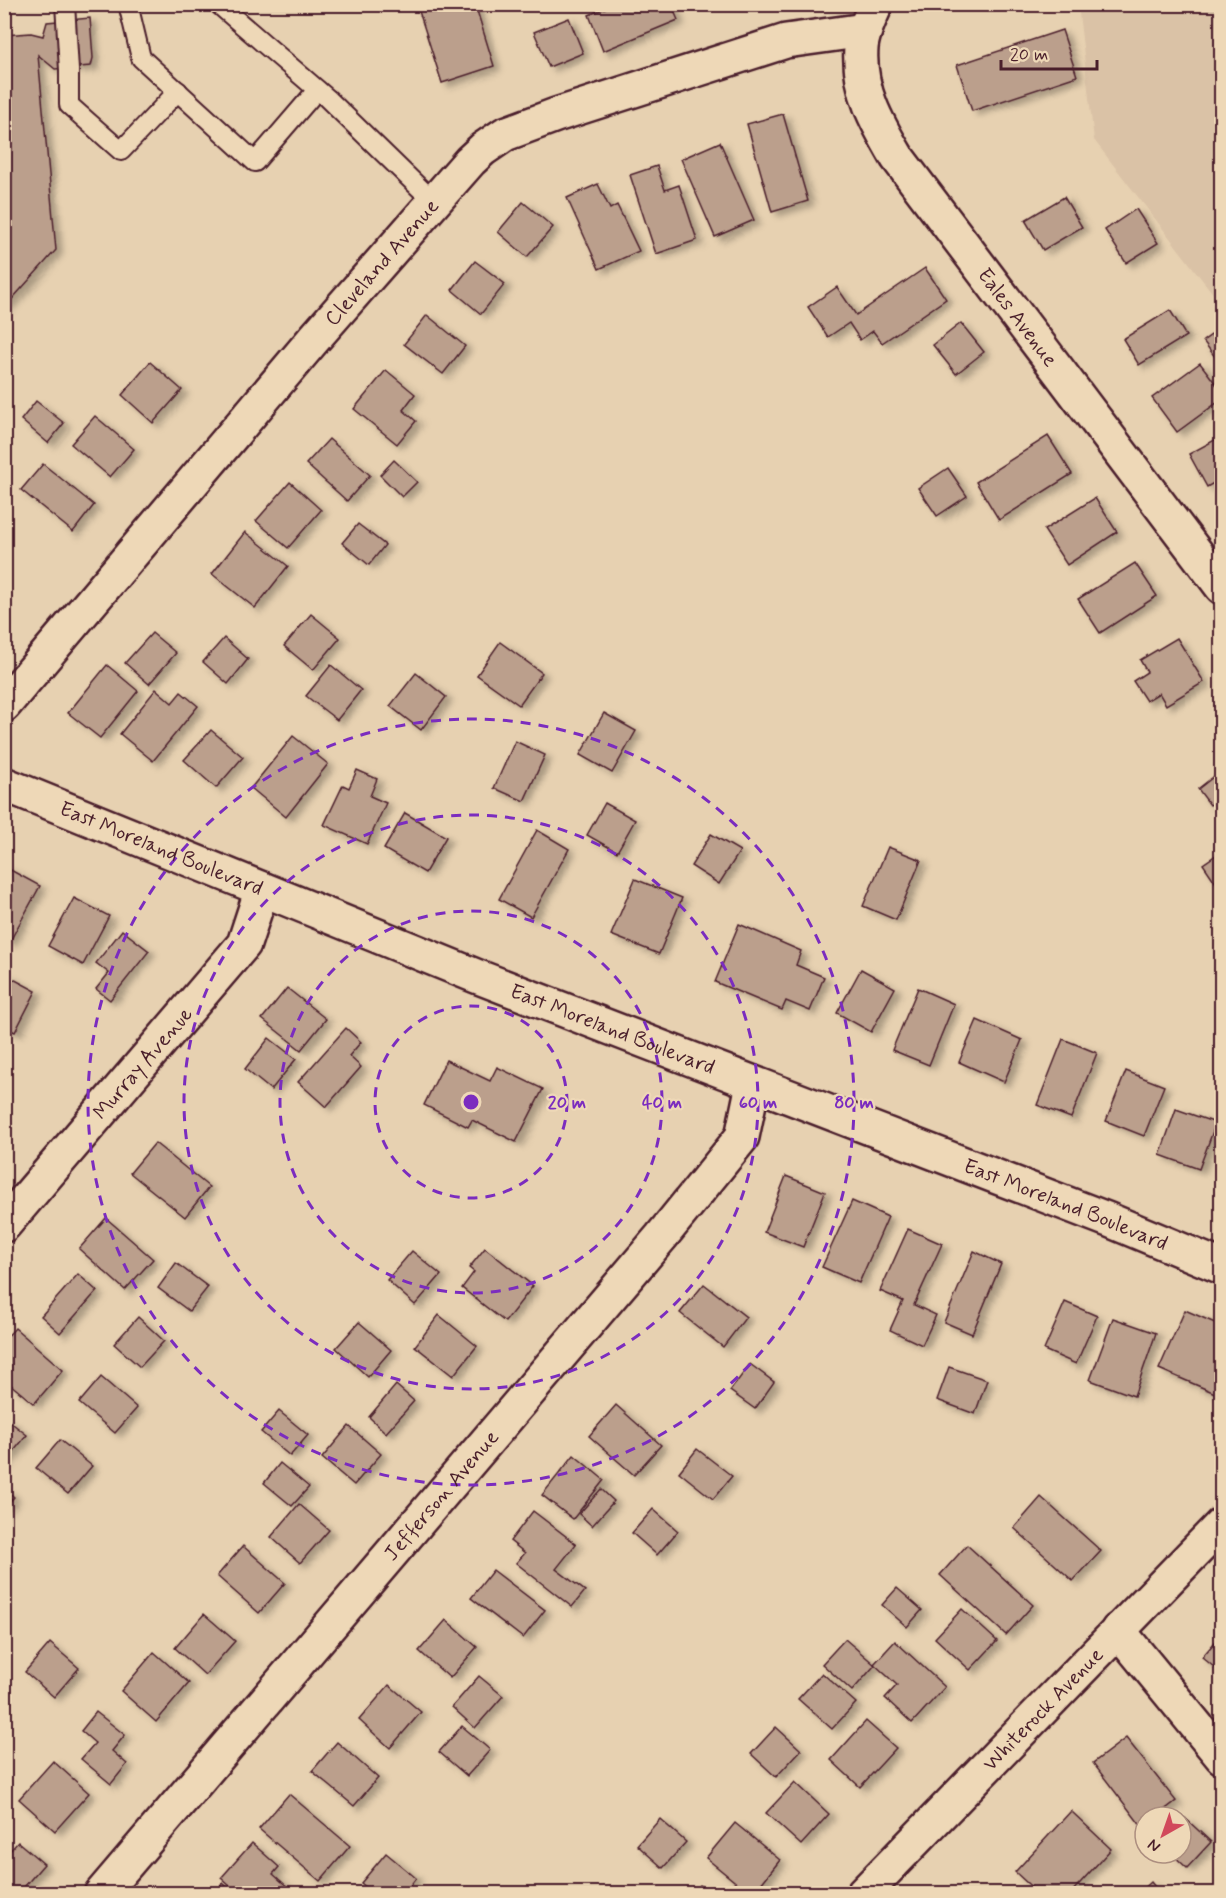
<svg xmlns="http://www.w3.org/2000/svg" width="1226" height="1898" font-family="Mynerve,sans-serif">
  <defs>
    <filter id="shadow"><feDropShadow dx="6" dy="4" stdDeviation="3" flood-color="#0004"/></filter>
  </defs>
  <rect width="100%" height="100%" fill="#e7d1b1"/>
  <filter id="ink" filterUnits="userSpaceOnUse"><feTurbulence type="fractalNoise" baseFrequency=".0167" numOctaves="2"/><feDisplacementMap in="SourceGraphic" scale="12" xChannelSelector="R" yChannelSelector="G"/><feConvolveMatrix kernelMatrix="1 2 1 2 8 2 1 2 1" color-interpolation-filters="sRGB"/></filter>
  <g filter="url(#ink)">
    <polygon fill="#dac2a6" points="1078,5 1221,5 1221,304 1094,140"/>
    <g fill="#bb9f8c" stroke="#4a1f2b" stroke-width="1.5" filter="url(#shadow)">
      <polygon points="420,4 475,4 494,66 442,83 417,5"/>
      <polygon points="614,4 671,4 678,20 603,51 589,15"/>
      <polygon points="90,18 93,58 91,66 55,69 38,55 56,250 4,308 4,35 31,33 43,36 47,22"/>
      <polygon points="569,18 583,53 549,67 534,32"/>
      <polygon points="1062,30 1077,76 972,111 957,65"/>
      <polygon points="783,114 808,201 772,212 747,124"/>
      <polygon points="720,142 754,220 715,237 681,159"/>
      <polygon points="657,166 665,190 679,185 697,240 656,254 630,175"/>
      <polygon points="598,184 610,209 617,205 639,251 599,269 567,198"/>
      <polygon points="1064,197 1082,227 1043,250 1025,220"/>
      <polygon points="523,202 553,227 527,257 498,232"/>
      <polygon points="1136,209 1158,243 1126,263 1105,230"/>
      <polygon points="475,261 505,284 481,314 452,290"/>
      <polygon points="925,268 946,299 882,343 873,331 860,340 849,323 828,337 808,307 837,287 856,315"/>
      <polygon points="1170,310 1186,336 1139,365 1123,339"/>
      <polygon points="427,315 465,346 443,374 404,344"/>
      <polygon points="961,323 984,352 956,374 933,345"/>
      <polygon points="1222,327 1222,366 1203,341"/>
      <polygon points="150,362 182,390 153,423 122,395"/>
      <polygon points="1200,363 1222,392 1222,399 1177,432 1152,398"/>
      <polygon points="386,370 415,394 403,410 416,421 397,444 354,409"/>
      <polygon points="36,401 64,423 48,443 21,420"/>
      <polygon points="95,416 134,449 110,477 71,444"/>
      <polygon points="1048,436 1072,474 999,520 976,482"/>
      <polygon points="1222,436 1222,478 1207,487 1189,454"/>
      <polygon points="329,439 370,475 347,501 306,464"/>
      <polygon points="394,460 417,482 402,497 380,475"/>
      <polygon points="43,464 94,505 73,532 21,490"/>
      <polygon points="948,468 967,496 937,516 918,488"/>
      <polygon points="290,482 321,510 288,548 256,521"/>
      <polygon points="1095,498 1117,532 1067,565 1044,530"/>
      <polygon points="358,524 385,545 369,565 342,543"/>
      <polygon points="245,532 288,566 255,608 212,574"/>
      <polygon points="1135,563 1157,596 1100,633 1078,599"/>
      <polygon points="311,614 340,638 313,670 284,646"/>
      <polygon points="152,633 176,653 149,684 125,663"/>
      <polygon points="224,638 248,659 228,684 203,662"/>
      <polygon points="1177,638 1204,682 1166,705 1159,693 1146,701 1133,681 1147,672 1140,660"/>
      <polygon points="500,642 542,673 519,705 477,675"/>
      <polygon points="107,665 138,691 100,738 68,713"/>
      <polygon points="331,665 361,690 337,720 306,696"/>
      <polygon points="416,673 446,697 421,730 390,706"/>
      <polygon points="156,689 172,703 181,692 198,706 153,761 120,734"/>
      <polygon points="604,713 636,731 612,773 580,755"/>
      <polygon points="211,730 243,757 216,788 184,760"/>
      <polygon points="293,736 328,764 286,817 251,788"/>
      <polygon points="515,741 545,755 524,801 494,788"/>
      <polygon points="357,770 377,779 370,796 386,803 367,844 324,825 343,785 349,788"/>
      <polygon points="1222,770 1222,797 1210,805 1198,789"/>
      <polygon points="605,803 635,820 617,852 587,835"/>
      <polygon points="405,813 446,837 425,873 384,849"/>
      <polygon points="537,830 569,849 531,917 499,899"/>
      <polygon points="711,834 740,851 719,884 691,866"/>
      <polygon points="888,847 921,860 896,920 863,906"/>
      <polygon points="1222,851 1222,892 1203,864"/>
      <polygon points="5,867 40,886 10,941 4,939"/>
      <polygon points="635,879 682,898 659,954 611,935"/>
      <polygon points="74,898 109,916 83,965 48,946"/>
      <polygon points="739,924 801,951 796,965 824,977 810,1011 786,1001 782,1010 715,982"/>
      <polygon points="122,930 149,951 110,1000 96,989 109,973 96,963"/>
      <polygon points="861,969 895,988 871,1032 837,1013"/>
      <polygon points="4,974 36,991 15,1032 4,1027"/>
      <polygon points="287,988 326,1019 301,1050 262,1019"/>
      <polygon points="918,988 954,1004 929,1065 892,1050"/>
      <polygon points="977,1020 1022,1040 1004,1082 959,1062"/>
      <polygon points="346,1028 361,1042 349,1056 361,1067 326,1107 298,1082"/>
      <polygon points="269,1038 296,1059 271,1090 245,1069"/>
      <polygon points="1063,1039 1097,1053 1071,1118 1037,1105"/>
      <polygon points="446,1060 490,1081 497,1067 543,1089 516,1142 472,1120 468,1127 424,1105"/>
      <polygon points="1126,1071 1164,1086 1144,1136 1106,1121"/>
      <polygon points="1176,1109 1216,1123 1199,1169 1160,1155"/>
      <polygon points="155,1143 209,1187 185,1217 130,1173"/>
      <polygon points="786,1176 825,1192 803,1247 764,1232"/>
      <polygon points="852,1201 888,1217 859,1283 822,1267"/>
      <polygon points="106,1218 153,1259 125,1290 79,1249"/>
      <polygon points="908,1229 942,1244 914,1305 936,1315 922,1345 890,1330 903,1301 880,1291"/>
      <polygon points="485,1248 533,1286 505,1322 462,1288 474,1272 469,1268"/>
      <polygon points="412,1251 441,1275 415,1305 387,1280"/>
      <polygon points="974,1251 1001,1264 972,1334 944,1322"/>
      <polygon points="176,1263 208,1287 189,1311 158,1288"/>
      <polygon points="78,1274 97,1291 60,1333 41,1316"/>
      <polygon points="704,1284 746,1317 723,1347 680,1313"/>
      <polygon points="1065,1302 1097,1316 1076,1364 1044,1350"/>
      <polygon points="1185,1310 1222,1326 1222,1396 1159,1369"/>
      <polygon points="439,1315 477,1346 453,1376 415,1346"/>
      <polygon points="138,1317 164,1341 140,1367 114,1344"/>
      <polygon points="1113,1318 1156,1333 1134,1396 1090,1380"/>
      <polygon points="359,1322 391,1350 368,1377 336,1348"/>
      <polygon points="15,1328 63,1370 34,1404 4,1379 4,1340"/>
      <polygon points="750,1364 774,1382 755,1409 730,1391"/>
      <polygon points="949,1367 987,1380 975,1414 937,1400"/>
      <polygon points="101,1377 137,1408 115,1433 79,1403"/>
      <polygon points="396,1385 414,1401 386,1433 369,1417"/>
      <polygon points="616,1405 661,1445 634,1475 589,1436"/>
      <polygon points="279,1411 308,1435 290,1456 261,1432"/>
      <polygon points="4,1417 27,1435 4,1463"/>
      <polygon points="349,1426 381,1454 354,1485 322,1458"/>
      <polygon points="60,1440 92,1466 68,1494 36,1468"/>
      <polygon points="697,1449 732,1476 713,1499 679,1472"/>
      <polygon points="574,1455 604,1480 573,1519 542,1495"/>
      <polygon points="280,1463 309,1487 292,1506 264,1483"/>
      <polygon points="4,1488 14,1497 4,1508"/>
      <polygon points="601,1489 614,1501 592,1526 579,1514"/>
      <polygon points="1041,1497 1101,1551 1073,1581 1014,1528"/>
      <polygon points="299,1504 329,1530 300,1563 271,1537"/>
      <polygon points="653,1509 678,1531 657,1555 632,1533"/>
      <polygon points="533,1511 576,1544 556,1569 585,1591 572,1607 516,1563 525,1553 510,1541"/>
      <polygon points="967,1545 1033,1605 1006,1635 940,1575"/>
      <polygon points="243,1546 285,1583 259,1613 217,1576"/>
      <polygon points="493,1570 545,1610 523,1638 471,1598"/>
      <polygon points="897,1588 922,1610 907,1627 882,1605"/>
      <polygon points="962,1609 997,1641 970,1670 935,1638"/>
      <polygon points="204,1614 235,1641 205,1675 175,1648"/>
      <polygon points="446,1620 477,1647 450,1678 419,1651"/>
      <polygon points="1222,1634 1222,1674 1202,1657"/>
      <polygon points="845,1639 875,1665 852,1691 822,1664"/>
      <polygon points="895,1641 945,1687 912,1723 885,1698 897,1685 874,1664"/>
      <polygon points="50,1643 79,1668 54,1697 25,1672"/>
      <polygon points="154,1652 189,1683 156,1722 121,1691"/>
      <polygon points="822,1673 856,1703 832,1729 798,1699"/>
      <polygon points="479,1676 503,1696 475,1728 452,1707"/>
      <polygon points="389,1685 421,1712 390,1748 359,1720"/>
      <polygon points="96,1712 125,1735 112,1751 127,1764 111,1784 81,1759 95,1743 81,1731"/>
      <polygon points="866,1721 896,1748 860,1787 831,1760"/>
      <polygon points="462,1726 490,1750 467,1776 439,1752"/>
      <polygon points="776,1727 801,1750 776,1777 751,1754"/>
      <polygon points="1126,1738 1176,1801 1155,1817 1145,1817 1145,1825 1142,1827 1093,1763"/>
      <polygon points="337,1742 378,1778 354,1806 312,1771"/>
      <polygon points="53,1761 89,1793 55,1831 19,1799"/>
      <polygon points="795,1782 829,1814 801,1845 766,1813"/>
      <polygon points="289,1794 350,1846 320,1881 259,1829"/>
      <polygon points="1071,1811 1111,1849 1070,1894 1039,1894 1015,1872"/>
      <polygon points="1185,1818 1211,1842 1187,1868 1171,1853 1181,1853 1181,1823"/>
      <polygon points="660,1819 686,1842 663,1868 637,1845"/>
      <polygon points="735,1823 780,1860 753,1894 750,1894 706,1858"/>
      <polygon points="18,1842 44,1864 18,1894 14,1894 4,1885 4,1851 7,1854"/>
      <polygon points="252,1843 279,1867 273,1874 290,1889 286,1894 239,1894 221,1878"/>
      <polygon points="386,1853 416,1878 404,1894 374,1894 361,1883"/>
      <polygon points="1151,1882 1161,1894 1138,1894"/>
      <polygon points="223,1883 234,1894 214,1894"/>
      <polygon points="700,1885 709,1894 692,1894"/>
    </g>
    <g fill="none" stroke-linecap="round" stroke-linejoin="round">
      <g stroke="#4a1f2b" stroke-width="22">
        <g id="service">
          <polyline points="65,4 69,70 69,105 121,151 178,91"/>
          <polyline points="128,4 141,58 255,162 317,90"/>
          <polyline points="218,4 327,98 434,202"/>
        </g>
      </g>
      <g stroke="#4a1f2b" stroke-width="38">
        <g id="minor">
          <path id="s1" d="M876,4C870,18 862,33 861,48C858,90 877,123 897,157L1222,587"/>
          <path id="s2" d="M4,705L313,340L470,161L483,149L505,134L556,115L786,41L865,30"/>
          <path id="s3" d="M4,1225L244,944L262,889"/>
          <polyline points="1118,1630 1222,1757"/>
          <path id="s4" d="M101,1894L661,1237L742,1137L753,1084"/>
          <path id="s5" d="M863,1894L1222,1524"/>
        </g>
      </g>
      <g stroke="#4a1f2b" stroke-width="38">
        <g id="secondary">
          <path id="s6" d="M4,784L476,976L1109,1220L1222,1267"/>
        </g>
      </g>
      <use href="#service" stroke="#eed8b7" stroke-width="18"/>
      <use href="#minor" stroke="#eed8b7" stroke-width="33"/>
      <use href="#secondary" stroke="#eed8b7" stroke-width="33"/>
    </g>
  </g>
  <g fill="none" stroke="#7b2cbf" stroke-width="3" stroke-dasharray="10 8">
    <circle cx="471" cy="1102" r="96"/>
    <circle cx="471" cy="1102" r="191"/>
    <circle cx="471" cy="1102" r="287"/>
    <circle cx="471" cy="1102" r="383"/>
  </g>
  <g text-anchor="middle" stroke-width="4.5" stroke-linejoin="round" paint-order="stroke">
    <g font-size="21" fill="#4a1f2b" stroke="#eed8b7">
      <text dy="7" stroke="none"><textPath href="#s2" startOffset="582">Cleveland Avenue</textPath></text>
      <text dy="7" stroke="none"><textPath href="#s1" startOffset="364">Eales Avenue</textPath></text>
      <text dy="7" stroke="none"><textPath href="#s6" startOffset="170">East Moreland Boulevard</textPath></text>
      <text dy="7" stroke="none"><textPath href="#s6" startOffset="656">East Moreland Boulevard</textPath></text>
      <text dy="7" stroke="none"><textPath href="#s3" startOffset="213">Murray Avenue</textPath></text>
      <text dy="7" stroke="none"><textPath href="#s6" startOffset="1142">East Moreland Boulevard</textPath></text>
      <text dy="7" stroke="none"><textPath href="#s4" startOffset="524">Jefferson Avenue</textPath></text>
      <text dy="7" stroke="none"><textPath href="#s5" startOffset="258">Whiterock Avenue</textPath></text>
    </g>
  </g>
  <circle cx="471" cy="1102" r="9" fill="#7b2cbf" stroke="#eed8b7" stroke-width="3"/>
  <g font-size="18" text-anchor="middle" font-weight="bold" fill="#7b2cbf" stroke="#eed8b7" stroke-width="4.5" stroke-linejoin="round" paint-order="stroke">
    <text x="567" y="1108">20 m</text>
    <text x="662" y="1108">40 m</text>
    <text x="758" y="1108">60 m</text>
    <text x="854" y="1108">80 m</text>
  </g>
  <rect width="1226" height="1898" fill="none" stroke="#eed8b7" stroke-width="24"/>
  <rect x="12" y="12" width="1202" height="1874" fill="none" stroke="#4a1f2b" stroke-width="2" filter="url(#ink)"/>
  <g transform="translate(1163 1835) rotate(220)"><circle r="28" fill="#eed8b7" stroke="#ac8e7f" stroke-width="1.5"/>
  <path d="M0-4.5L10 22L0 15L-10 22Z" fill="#d1495b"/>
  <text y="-9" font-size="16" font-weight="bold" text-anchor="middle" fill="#4a1f2b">N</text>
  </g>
  <path d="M1001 60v9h96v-9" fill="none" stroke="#4a1f2b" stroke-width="3"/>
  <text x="1010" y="60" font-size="18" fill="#4a1f2b" stroke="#eed8b7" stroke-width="4.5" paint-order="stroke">20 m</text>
</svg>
